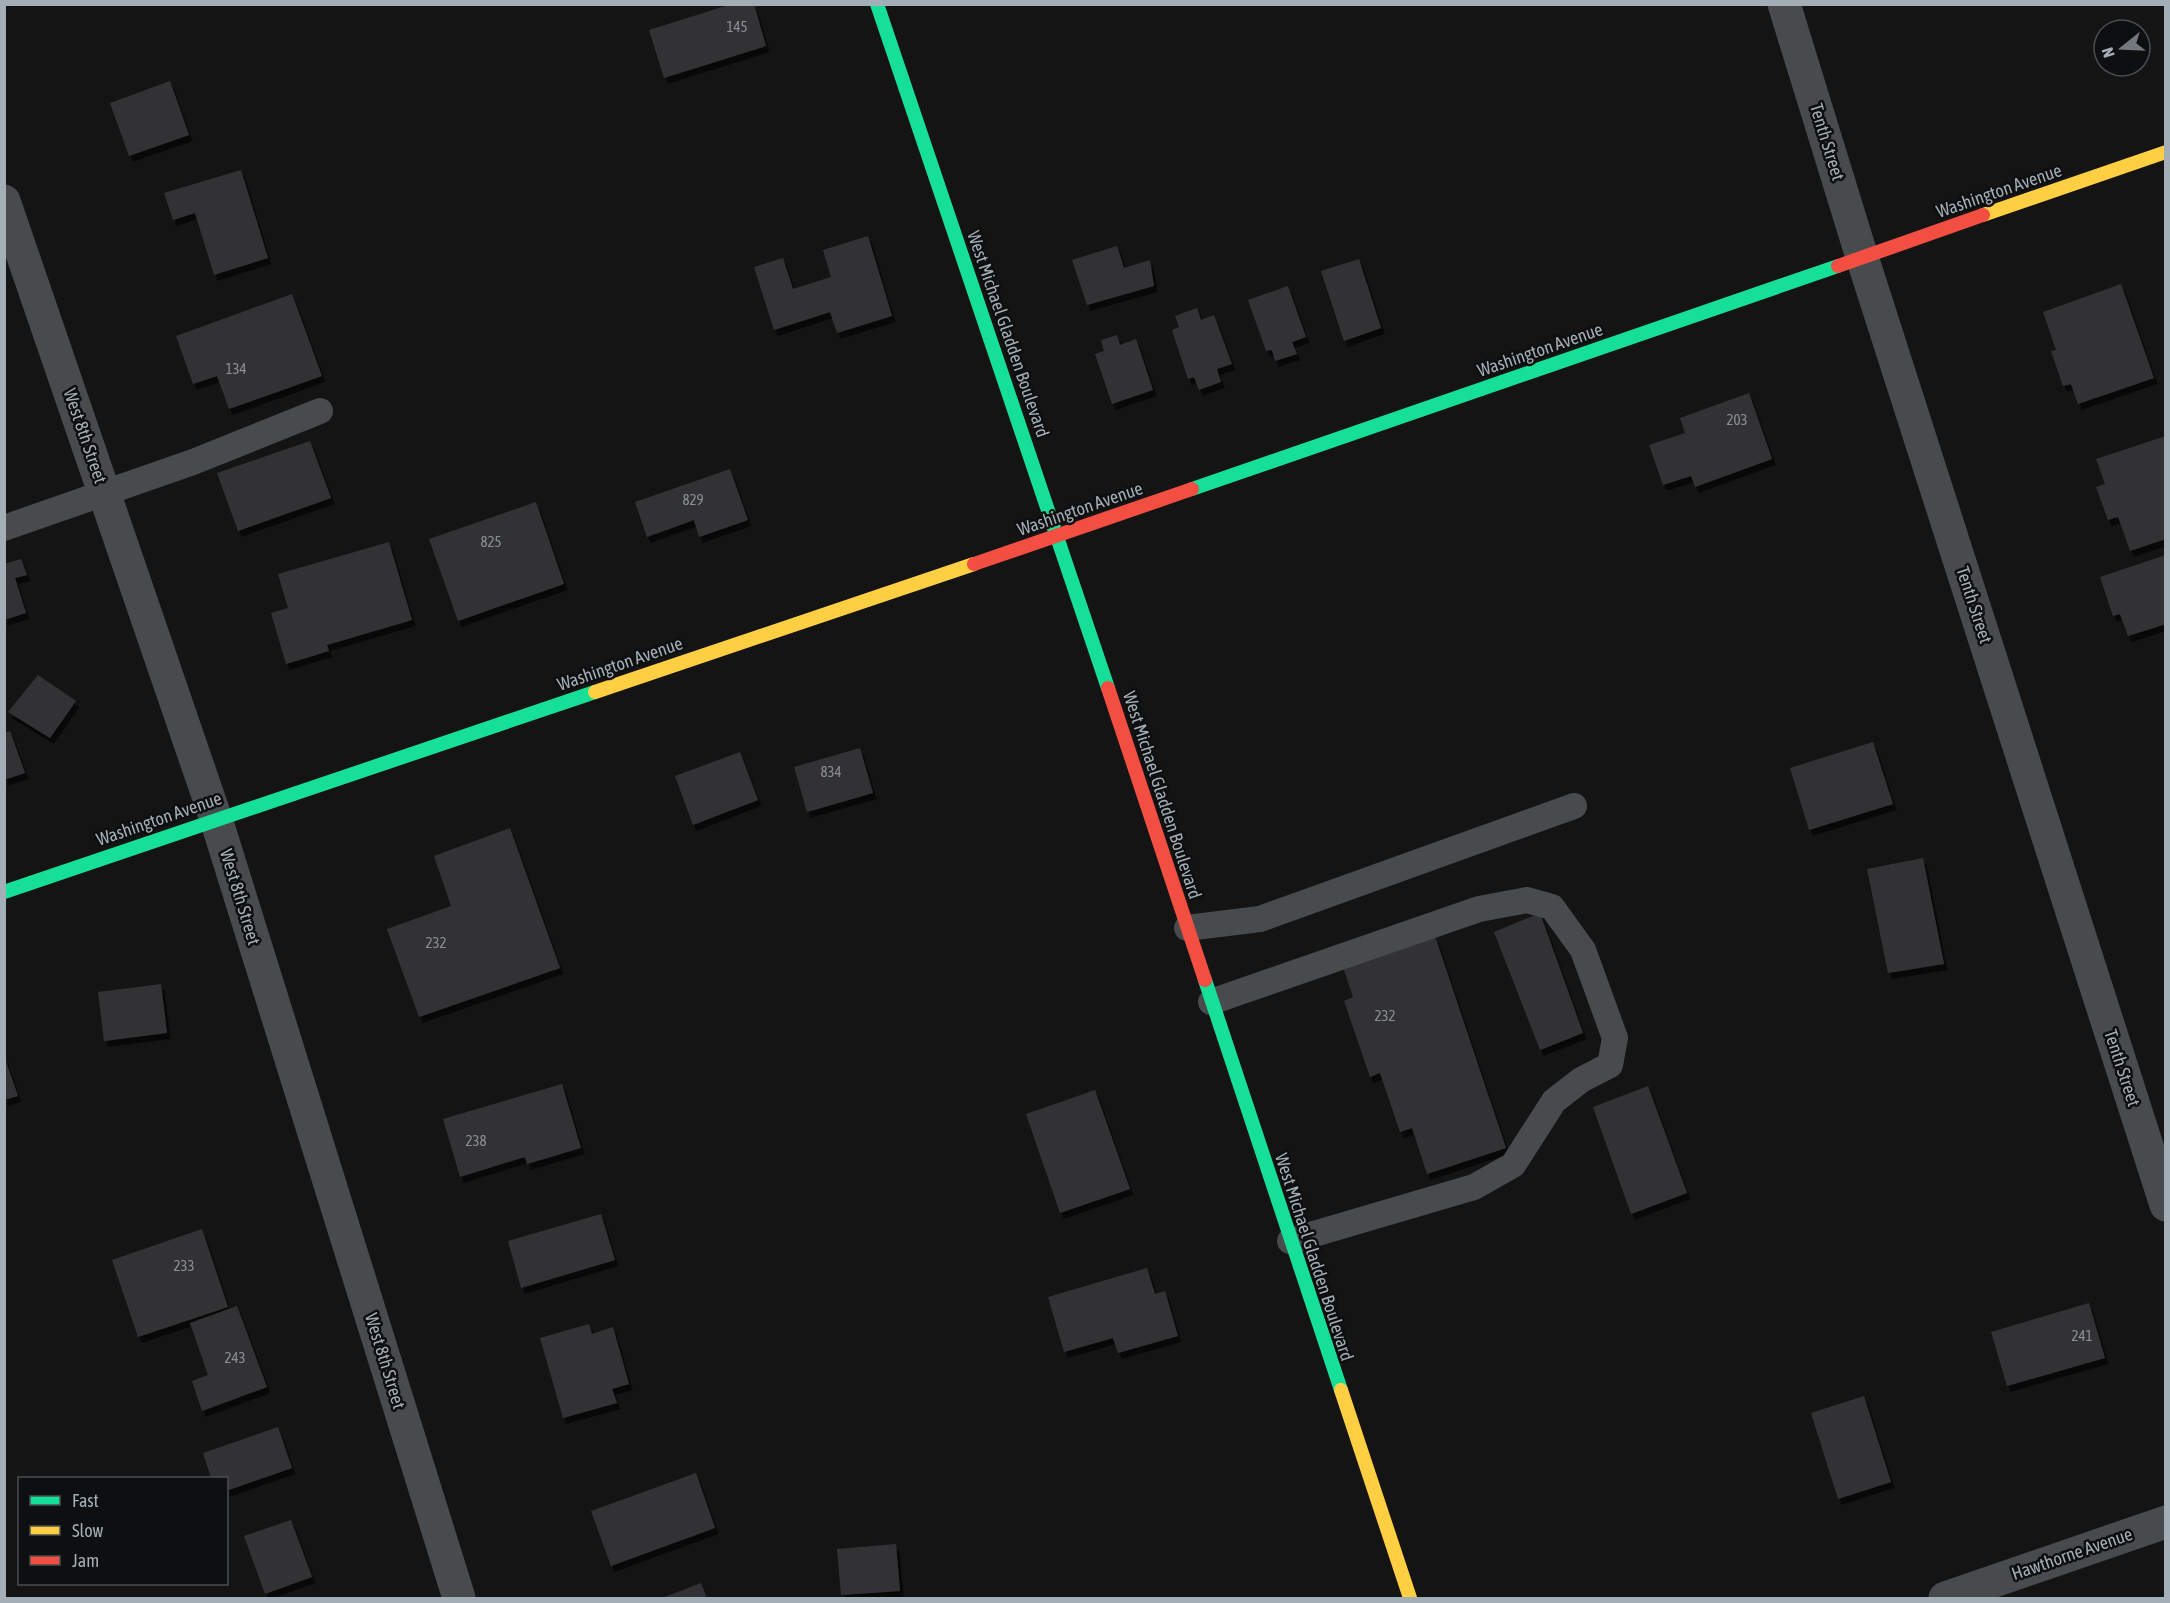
<svg xmlns="http://www.w3.org/2000/svg" width="2170" height="1603" font-family="'Asap Condensed',sans-serif">
  <defs>
    <filter id="shadow"><feDropShadow dx="3.5" dy="6" stdDeviation="0" flood-color="#0009"/></filter>
  </defs>
  <rect width="100%" height="100%" fill="#141414"/>
  <g fill="#333335" filter="url(#shadow)">
    <polygon points="732,4 754,4 766,46 664,78 649,30"/>
    <polygon points="170,81 189,135 129,156 110,103"/>
    <polygon points="241,170 268,258 214,275 195,213 173,220 164,193"/>
    <polygon points="868,236 892,316 837,333 830,312 774,330 754,267 783,258 793,289 831,277 823,250"/>
    <polygon points="1117,246 1124,268 1150,260 1154,286 1087,305 1072,260"/>
    <polygon points="1359,259 1381,328 1344,341 1321,271"/>
    <polygon points="2121,284 2154,378 2078,404 2071,384 2063,386 2051,351 2056,350 2043,312"/>
    <polygon points="1288,286 1306,337 1292,342 1297,354 1275,361 1272,350 1266,351 1248,300"/>
    <polygon points="292,294 322,376 229,409 217,376 193,384 176,336"/>
    <polygon points="1197,308 1201,320 1214,315 1232,364 1217,369 1221,382 1199,390 1194,377 1188,379 1172,330 1179,327 1175,316"/>
    <polygon points="1117,335 1120,345 1136,339 1153,390 1112,404 1095,354 1104,351 1101,340"/>
    <polygon points="1749,393 1772,459 1695,487 1691,476 1663,485 1649,445 1685,433 1680,418"/>
    <polygon points="2166,436 2166,539 2130,551 2118,517 2108,520 2096,487 2105,484 2096,459"/>
    <polygon points="310,441 331,498 238,531 217,473"/>
    <polygon points="730,469 748,520 699,537 694,520 647,537 635,502"/>
    <polygon points="536,502 564,584 458,621 429,539"/>
    <polygon points="389,542 412,620 327,645 329,651 286,664 271,613 288,608 278,574"/>
    <polygon points="2166,555 2166,624 2128,636 2120,614 2113,616 2100,577"/>
    <polygon points="21,559 27,575 15,578 26,613 4,620 4,564"/>
    <polygon points="38,675 76,701 50,738 8,712"/>
    <polygon points="10,731 25,773 4,780 4,733"/>
    <polygon points="1873,742 1893,804 1809,830 1790,768"/>
    <polygon points="860,748 873,793 807,812 794,767"/>
    <polygon points="740,752 758,800 693,825 675,776"/>
    <polygon points="510,828 560,968 419,1017 387,929 451,906 434,856"/>
    <polygon points="1923,858 1944,964 1888,973 1867,869"/>
    <polygon points="1540,913 1583,1033 1540,1050 1494,932"/>
    <polygon points="1435,936 1506,1148 1427,1174 1412,1128 1400,1132 1380,1073 1370,1077 1344,1001 1353,997 1343,967"/>
    <polygon points="161,984 167,1033 104,1041 98,992"/>
    <polygon points="4,1056 18,1096 4,1100"/>
    <polygon points="562,1084 581,1148 527,1164 525,1157 460,1177 443,1119"/>
    <polygon points="1648,1086 1687,1193 1631,1214 1593,1107"/>
    <polygon points="1095,1090 1130,1189 1060,1213 1026,1114"/>
    <polygon points="601,1214 615,1260 521,1288 508,1241"/>
    <polygon points="202,1229 228,1307 138,1337 112,1260"/>
    <polygon points="1147,1268 1155,1294 1165,1291 1178,1336 1118,1353 1113,1338 1064,1352 1048,1297"/>
    <polygon points="2089,1303 2105,1358 2007,1386 1991,1332"/>
    <polygon points="237,1306 267,1387 202,1411 192,1381 208,1375 190,1323"/>
    <polygon points="589,1324 592,1334 613,1327 629,1384 612,1389 617,1403 563,1418 540,1338"/>
    <polygon points="1864,1396 1891,1482 1838,1499 1811,1413"/>
    <polygon points="278,1427 292,1468 226,1491 226,1478 211,1478 203,1453"/>
    <polygon points="696,1473 715,1528 611,1566 591,1511"/>
    <polygon points="291,1520 312,1577 265,1594 244,1536"/>
    <polygon points="896,1544 900,1591 841,1595 837,1549"/>
    <polygon points="701,1583 707,1598 662,1598"/>
  </g>
  <g fill="none" stroke-linecap="round" stroke-linejoin="round">
    <g stroke="#484b4d" stroke-width="26">
      <polyline points="4,528 193,462 320,411"/>
      <polyline points="1187,928 1260,919 1574,806"/>
      <polyline points="1211,1002 1479,909 1527,900 1552,907 1583,950 1615,1038 1610,1065 1581,1080 1554,1101 1513,1165 1474,1187 1290,1241"/>
    </g>
    <g stroke="#484b4d" stroke-width="33">
      <polyline points="1784,4 1862,257 2166,1205"/>
      <polyline points="4,201 216,819 459,1598"/>
      <polyline points="1945,1598 2166,1522"/>
    </g>
    <g stroke="#16e098" stroke-width="14">
      <polyline points="877,4 1108,688"/>
      <polyline points="1192,489 1838,266"/>
      <polyline points="4,892 595,692"/>
      <polyline points="1205,980 1341,1390"/>
    </g>
    <g stroke="#ffcf43" stroke-width="14">
      <polyline points="1983,215 2166,152"/>
      <polyline points="595,692 974,564"/>
      <polyline points="1341,1390 1410,1598"/>
    </g>
    <g stroke="#f24e42" stroke-width="14">
      <polyline points="1838,266 1983,215"/>
      <polyline points="974,564 1192,489"/>
      <polyline points="1108,688 1205,980"/>
    </g>
  </g>
  <g text-anchor="middle" stroke-width="5" stroke-linejoin="round" paint-order="stroke">
    <g font-size="15" fill="#888f96">
      <text x="737" y="32">145</text>
      <text x="236" y="374">134</text>
      <text x="1737" y="425">203</text>
      <text x="693" y="505">829</text>
      <text x="491" y="547">825</text>
      <text x="831" y="777">834</text>
      <text x="436" y="948">232</text>
      <text x="1385" y="1021">232</text>
      <text x="476" y="1146">238</text>
      <text x="184" y="1271">233</text>
      <text x="2082" y="1341">241</text>
      <text x="235" y="1363">243</text>
    </g>
    <g font-size="18" fill="#a4aeb6" stroke="#0e0f10">
      <text transform="translate(1827 142) rotate(73)" y="6">Tenth Street</text>
      <text transform="translate(1999 191) rotate(-19)" y="6">Washington Avenue</text>
      <text transform="translate(1008 334) rotate(71)" y="6">West Michael Gladden Boulevard</text>
      <text transform="translate(1540 350) rotate(-19)" y="6">Washington Avenue</text>
      <text transform="translate(85 436) rotate(71)" y="6">West 8th Street</text>
      <text transform="translate(1080 509) rotate(-19)" y="6">Washington Avenue</text>
      <text transform="translate(1974 605) rotate(72)" y="6">Tenth Street</text>
      <text transform="translate(620 664) rotate(-19)" y="6">Washington Avenue</text>
      <text transform="translate(1162 795) rotate(72)" y="6">West Michael Gladden Boulevard</text>
      <text transform="translate(159 819) rotate(-19)" y="6">Washington Avenue</text>
      <text transform="translate(240 897) rotate(73)" y="6">West 8th Street</text>
      <text transform="translate(2122 1068) rotate(72)" y="6">Tenth Street</text>
      <text transform="translate(1314 1257) rotate(72)" y="6">West Michael Gladden Boulevard</text>
      <text transform="translate(385 1361) rotate(73)" y="6">West 8th Street</text>
      <text transform="translate(2072 1554) rotate(-19)" y="6">Hawthorne Avenue</text>
    </g>
  </g>
  <rect width="2170" height="1603" fill="none" stroke="#a4aeb6" stroke-width="12"/>
  <rect x="18" y="1477" width="210" height="108" fill="#0e0f10" stroke="#4a4f52" stroke-width="1.5"/>
  <rect x="30" y="1496" width="30" height="9" fill="#16e098" stroke="#4a4f52" stroke-width="1.5"/>
  <text x="72" y="1507" font-size="18" fill="#a4aeb6">Fast</text>
  <rect x="30" y="1526" width="30" height="9" fill="#ffcf43" stroke="#4a4f52" stroke-width="1.5"/>
  <text x="72" y="1537" font-size="18" fill="#a4aeb6">Slow</text>
  <rect x="30" y="1556" width="30" height="9" fill="#f24e42" stroke="#4a4f52" stroke-width="1.5"/>
  <text x="72" y="1567" font-size="18" fill="#a4aeb6">Jam</text>
  <g transform="translate(2122 48) rotate(252)"><circle r="28" fill="#0e0f10" stroke="#4a4f52" stroke-width="1.5"/>
  <path d="M0-4.5L10 22L0 15L-10 22Z" fill="#72787d"/>
  <text y="-9" font-size="16" font-weight="bold" text-anchor="middle" fill="#a4aeb6">N</text>
  </g>
</svg>
